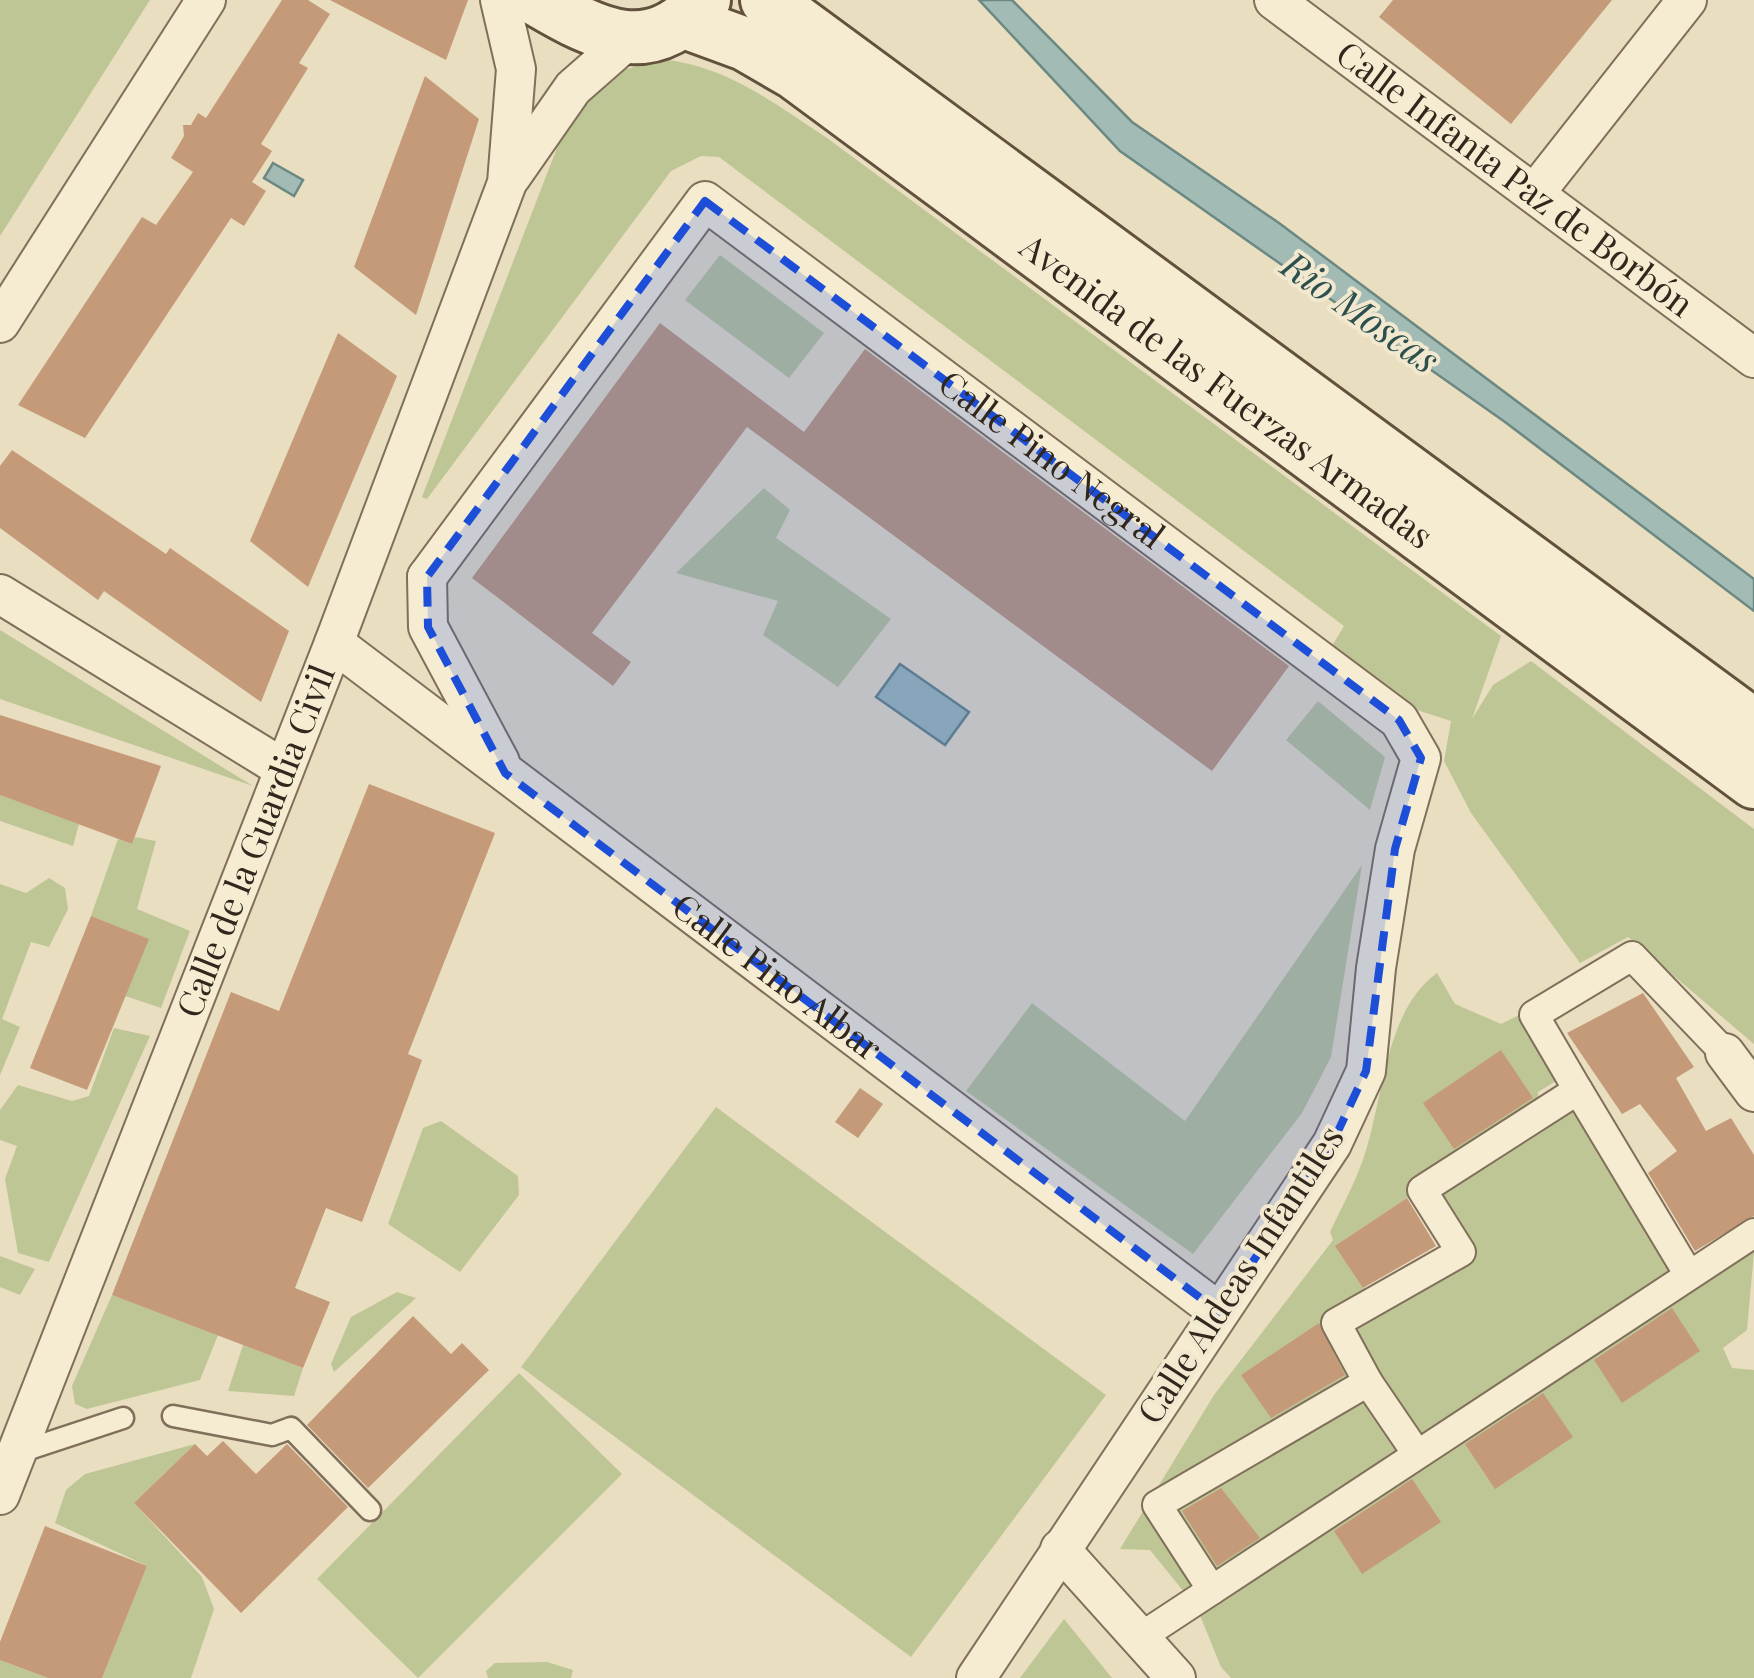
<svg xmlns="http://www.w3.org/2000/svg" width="1754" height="1678" font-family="'Playfair Display',serif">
  <rect width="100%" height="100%" fill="#e9dec0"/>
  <g fill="#bfc695" fill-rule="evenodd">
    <polygon points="0,0 150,0 0,236"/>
    <path d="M659,59C726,65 772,102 827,138L1501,636L1472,719L1493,685L1531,661L1754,829V1044L1628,937L1580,963L1471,813L1444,761L1451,721L1417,710L1332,646L1344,626L719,157L701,156L671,171L427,499L422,497L562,135L611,74Z"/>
    <polygon points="720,255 824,333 789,378 685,300"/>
    <polygon points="764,488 790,510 776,538 891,619 838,687 763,635 778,601 676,573"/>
    <polygon points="0,630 253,786 0,699"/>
    <polygon points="1318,701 1385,757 1370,810 1286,740"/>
    <polygon points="0,795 79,824 73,846 0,821"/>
    <polygon points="135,837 156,841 137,909 190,931 161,1008 125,996 148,939 91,916 118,839 132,844"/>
    <polygon points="1362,865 1331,1057 1302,1113 1193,1254 966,1091 1032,1003 1185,1121"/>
    <polygon points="49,878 65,888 68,909 49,947 31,942 2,1019 20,1027 0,1075 0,884 26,893"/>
    <path d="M1437,973L1455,1004L1501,1024L1519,1015L1559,1079L1538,1092L1539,1106L1578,1090L1676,1259L1689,1293L1754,1252L1747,1330L1723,1348L1732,1368L1754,1370V1678H1231L1221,1667L1197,1608L1150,1550L1120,1549L1214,1395L1333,1240L1330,1232C1343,1204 1359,1176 1367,1147C1384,1090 1387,1009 1437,973ZM1413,1194L1457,1247L1369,1296L1337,1245Z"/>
    <polygon points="114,1028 150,1036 49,1262 18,1253 5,1179 17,1146 0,1140 0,1110 18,1085 72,1101 89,1096"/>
    <polygon points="716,1107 1106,1395 911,1657 521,1367"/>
    <polygon points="441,1121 518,1176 519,1195 460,1272 388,1224 423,1128"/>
    <polygon points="0,1256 35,1269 20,1295 0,1287"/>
    <polygon points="397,1292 416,1298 334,1372 331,1364 351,1317"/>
    <polygon points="112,1295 218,1335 200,1380 87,1409 75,1404 72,1386"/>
    <polygon points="243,1345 303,1368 294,1396 228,1391"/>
    <polygon points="519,1373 622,1474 418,1678 317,1579"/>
    <polygon points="195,1444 134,1503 202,1577 214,1609 191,1678 102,1678 147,1566 55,1523 66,1490 85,1474"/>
    <polygon points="1064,1619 1112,1678 1020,1678"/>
    <polygon points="0,1660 48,1678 0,1678"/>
    <polygon points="547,1662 573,1670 571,1678 488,1678 486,1671 495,1663"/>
  </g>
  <g fill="#a2bcb5" stroke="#6b8882" stroke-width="2.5">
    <polygon points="979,0 1012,0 1132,122 1279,223 1754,579 1754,611 1505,422 1120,151"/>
    <polygon points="273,163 303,180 294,196 264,178"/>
    <polygon points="900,664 969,712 945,745 876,697"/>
  </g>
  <g fill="#c49a79">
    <polygon points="282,0 308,0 330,14 299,63 308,68 261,144 272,151 252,182 266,191 244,226 231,218 85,438 18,405 142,217 156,225 193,172 171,158 184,136 183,125 191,125 198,113 206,118"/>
    <polygon points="330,0 468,0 446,60"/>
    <polygon points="1393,0 1612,0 1511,124 1379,17"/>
    <polygon points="425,76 479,119 416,315 354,267"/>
    <polygon points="660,323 804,432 865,349 1289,666 1212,771 747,427 592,633 631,662 613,686 472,578"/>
    <polygon points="338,333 397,376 308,587 250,541"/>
    <polygon points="12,450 166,554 170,548 289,631 261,702 104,591 98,600 0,528 0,466"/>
    <polygon points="0,715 161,766 132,844 0,795"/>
    <polygon points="369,784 495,833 408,1054 422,1060 362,1222 326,1208 295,1288 330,1302 303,1368 112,1295 231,992 279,1011"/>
    <polygon points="91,916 149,939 87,1090 30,1068"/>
    <polygon points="1643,993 1694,1067 1676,1078 1706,1131 1731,1118 1754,1155 1754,1216 1695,1251 1648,1173 1677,1151 1640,1104 1622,1114 1567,1033"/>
    <polygon points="1501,1050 1533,1098 1454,1149 1423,1103"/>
    <polygon points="860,1088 883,1104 858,1138 835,1122"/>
    <polygon points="1407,1198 1436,1246 1363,1288 1335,1246"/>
    <polygon points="1672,1308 1700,1351 1622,1403 1594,1360"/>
    <polygon points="413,1316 451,1354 462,1343 489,1370 368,1488 307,1425"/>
    <polygon points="1319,1323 1345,1375 1271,1418 1241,1375"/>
    <polygon points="1543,1393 1573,1437 1495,1489 1465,1444"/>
    <polygon points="223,1441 256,1474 287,1444 348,1507 241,1613 134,1503 195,1444 207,1456"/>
    <polygon points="1412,1479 1441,1522 1362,1574 1334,1531"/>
    <polygon points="1221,1488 1260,1538 1217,1566 1182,1511"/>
    <polygon points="45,1526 147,1566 102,1678 48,1678 0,1660 0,1642"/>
  </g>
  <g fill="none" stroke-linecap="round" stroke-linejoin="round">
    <g stroke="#806f5a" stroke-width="25">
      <g id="service">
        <polyline points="173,1416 272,1435 291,1428 370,1510"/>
        <polyline points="17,1453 123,1418"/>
      </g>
    </g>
    <g stroke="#806f5a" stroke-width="32">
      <g id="pedestrian">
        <polyline points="1578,1090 1689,1275"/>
        <polyline points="1368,1382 1417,1454"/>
        <polyline points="1212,1590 1754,1233"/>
        <polyline points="1139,1638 1212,1590 1157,1505 1368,1382 1336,1323 1461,1252 1422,1190 1578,1090 1534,1015 1632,956 1725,1053"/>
      </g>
    </g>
    <g stroke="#806f5a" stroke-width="42">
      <g id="minor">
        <path id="s1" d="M1274,0L1754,358"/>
        <polyline points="511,177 573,88 630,38"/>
        <polyline points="1535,193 1687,0"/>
        <polyline points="0,323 206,0"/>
        <path id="s2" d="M427,577L705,201L1399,720L1421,758L1395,849L1376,968L1366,1071L1332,1144L976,1678"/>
        <polyline points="427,577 428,627 500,762"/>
        <polyline points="0,594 284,769"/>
        <path id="s3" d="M334,643L1219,1312"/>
        <polyline points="1725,1053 1754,1092"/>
        <path id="s4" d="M0,1495L334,643L507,183L516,69L500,0"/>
        <polyline points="1060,1549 1176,1678"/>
      </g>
    </g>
    <g stroke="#62513d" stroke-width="58">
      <g id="secondary">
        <path d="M538,0C599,36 651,62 704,0"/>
        <polyline points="767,0 1754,726"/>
        <path id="s5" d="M685,22L745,44L795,73L1754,782"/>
      </g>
    </g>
    <use href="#service" stroke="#f5ecd2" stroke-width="20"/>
    <use href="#pedestrian" stroke="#f5ecd2" stroke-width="28"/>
    <use href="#minor" stroke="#f5ecd2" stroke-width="38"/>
    <use href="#secondary" stroke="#f5ecd2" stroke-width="52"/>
  </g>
  <path fill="#1d4ed8" fill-opacity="0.2" stroke="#1d4ed8" stroke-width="8" stroke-dasharray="20 12" stroke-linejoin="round" d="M705,201L1399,720L1421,758L1395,849L1366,1071L1332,1144L1219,1312L505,773L428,627L427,577Z"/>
  <g text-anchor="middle" stroke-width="8" stroke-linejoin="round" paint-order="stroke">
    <g font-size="35" fill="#31271d" stroke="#f1e8cf">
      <text dy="12" stroke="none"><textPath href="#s1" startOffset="300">Calle Infanta Paz de Borbón</textPath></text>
      <text dy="12" stroke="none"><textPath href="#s5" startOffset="658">Avenida de las Fuerzas Armadas</textPath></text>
      <text dy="12" stroke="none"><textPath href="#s2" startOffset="900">Calle Pino Negral</textPath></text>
      <text dy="12" stroke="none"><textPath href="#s4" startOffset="702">Calle de la Guardia Civil</textPath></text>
      <text dy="12" stroke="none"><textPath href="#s3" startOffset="555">Calle Pino Albar</textPath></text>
      <text transform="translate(1241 1275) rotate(-57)" y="12">Calle Aldeas Infantiles</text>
    </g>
    <g font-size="38" font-style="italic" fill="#2d504f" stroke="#f1e8cf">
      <text transform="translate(1360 313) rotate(35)" y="13">Rio Moscas</text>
    </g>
  </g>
</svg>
